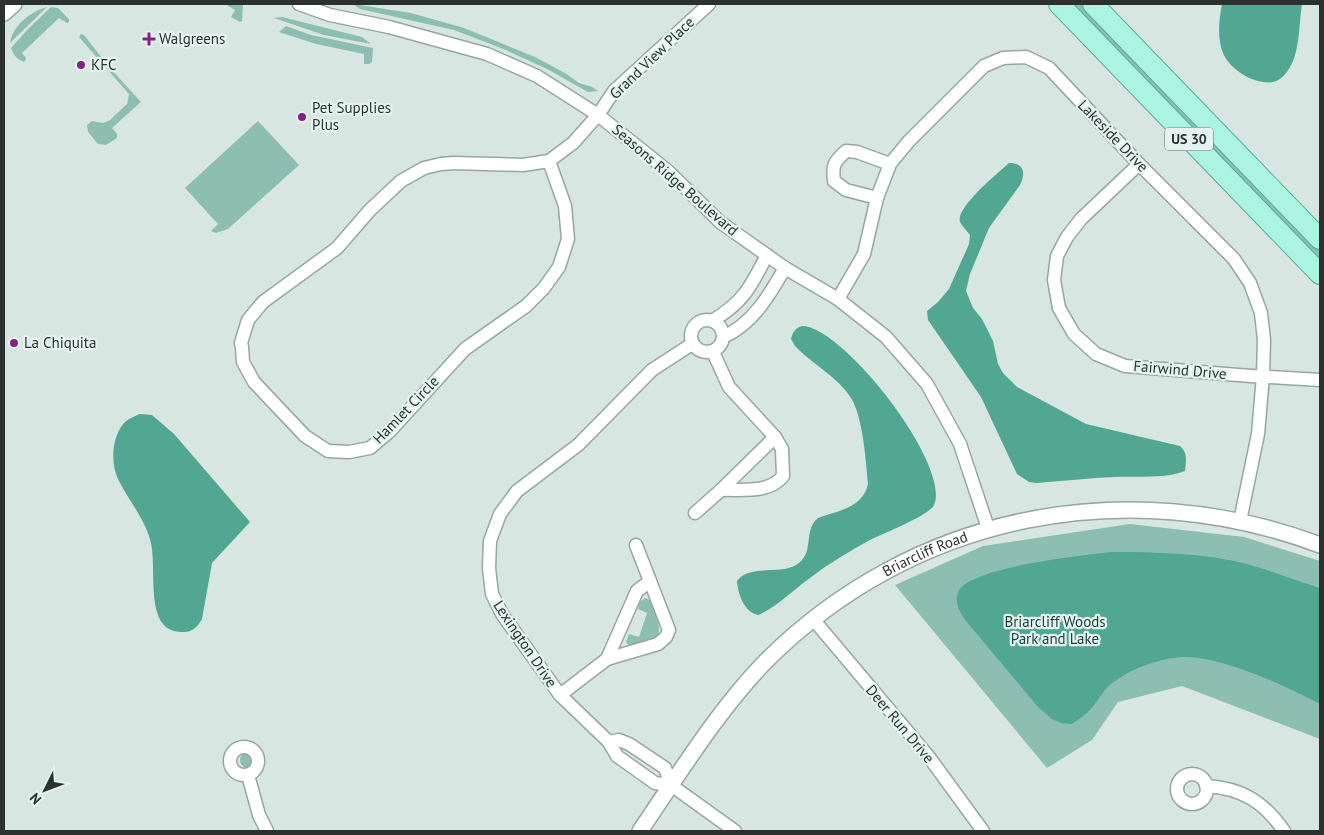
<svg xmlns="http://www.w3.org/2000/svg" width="1324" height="835" font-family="'PT Sans',sans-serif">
  <rect width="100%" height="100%" fill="#d7e6e1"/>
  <g fill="#8cbfb1">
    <polygon points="225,4 243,5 242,21 240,22 231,17 235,10"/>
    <polygon points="353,4 411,13 464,28 535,57 565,73 579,83 592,87 598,91 588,92 547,69 501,48 454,30 360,9"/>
    <polygon points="1071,4 1081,4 1320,251 1320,262"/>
    <path d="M47,7L10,43C12,26 31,11 47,7Z"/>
    <path d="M51,7L58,8L69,19V22L67,23L59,18L22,53L26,58L25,61L24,62C16,59 14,55 11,48L28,29Z"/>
    <polygon points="282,17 362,37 371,44 324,35 274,18"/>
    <polygon points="286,26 311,35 373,48 372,62 369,64 364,64 364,54 316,44 279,32"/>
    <polygon points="81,34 84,35 109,67 141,102 112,128 117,134 117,138 106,145 98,144 88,132 87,125 92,121 103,123 110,120 127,104 129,94 79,37"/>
    <polygon points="258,121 299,165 228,229 216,233 211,231 218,224 185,188"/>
    <polygon points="1130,524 1244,537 1320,561 1320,739 1182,686 1118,702 1092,740 1047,768 895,585 983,546"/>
    <path d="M645,598L650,600C653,611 667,634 653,640C646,644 637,645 630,647L626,642L629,634L639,637L647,613L638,609L640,602Z"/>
    <circle cx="248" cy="760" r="8"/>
  </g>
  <g fill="#51a792">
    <path d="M1222,4H1302C1299,23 1300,51 1290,67C1287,73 1280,81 1273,82C1255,85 1230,70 1223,53C1217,39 1219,19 1222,4Z"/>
    <path d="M1009,163C1024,163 1026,173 1020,185L989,228L970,274L966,291L973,308L982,319L993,341L998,364L1003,373L1017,387L1086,424L1180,446C1188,453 1186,461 1185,471C1164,479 1137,476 1115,477C1089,478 1063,481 1037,483L1029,482L1017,474L981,397L928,320L927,311L938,302L949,289L969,244L970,235C967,231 962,226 960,222C955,208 998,173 1009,163Z"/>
    <path d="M802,326C843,326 952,466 934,505C929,516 881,534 868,541C848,552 828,564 810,578C793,590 777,607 758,615C744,612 738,594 737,581C749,564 779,575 796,565C816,553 802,531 818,518C837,511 863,508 868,484C866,462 863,417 851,398C838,377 812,364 795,346L791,339C793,332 795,328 802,326Z"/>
    <path d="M140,414L152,415L174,434L250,522L212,563L202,619C198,626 193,632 184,632C140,634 160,564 149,536C142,515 127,498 118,479C110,462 112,434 126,421C130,418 135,416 140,414Z"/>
    <path d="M1112,552C1156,552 1204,553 1247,564C1271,571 1296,580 1320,588V704C1289,687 1222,657 1187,657C1163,657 1135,667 1115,681C1104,688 1099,700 1090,710C1085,715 1078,720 1072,724L1061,723L1052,719L1038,707L966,621C960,612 954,603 958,592C968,567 1085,555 1112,552Z"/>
  </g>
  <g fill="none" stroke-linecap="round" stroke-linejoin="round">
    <g stroke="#97a6a2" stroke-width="15">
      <g id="minor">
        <polyline points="299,4 330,15 389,27 487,54 537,76 598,115 669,172 720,222 785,268 838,299 886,337 927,384 960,444 988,528"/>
        <polygon points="549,161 565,206 568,239 559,267 544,288 526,306 465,349 390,431 370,448 349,452 328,451 305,436 254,382 243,362 242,347 241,343 248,320 263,302 337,248 370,210 401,181 424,168 441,164 454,163 523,165"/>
        <polyline points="549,161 573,143 598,115 614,91 709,4"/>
        <polyline points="1139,164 1081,219 1067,237 1057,256 1054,280 1059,308 1074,334 1096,354 1125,366 1251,376 1320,380"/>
        <path d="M877,198L846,190L834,181C832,165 834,162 846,151L857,152L890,164"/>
        <polyline points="838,299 864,254 877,198 890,164 909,141 984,66 1003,58 1026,57 1049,68 1139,164 1234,259 1250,283 1261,313 1264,340 1263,376 1258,434 1240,521"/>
        <circle cx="707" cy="336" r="16"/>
        <path d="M712,321C744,302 751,286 767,255"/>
        <path d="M723,337C753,324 770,294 785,268"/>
        <polyline points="692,344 652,370 578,445 517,491 500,514 490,541 489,568 492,594 502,614 560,695 609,742 617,756 655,783 671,785 735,831"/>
        <polyline points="713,352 729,387 775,437"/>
        <path d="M775,437L782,449L783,476C769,494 742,489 721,490Z"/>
        <polyline points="695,513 721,490"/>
        <polyline points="813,619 929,757 983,831"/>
        <polyline points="607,659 637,591 650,581"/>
        <polyline points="560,695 607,659 658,644 666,637 669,630 636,545"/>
        <polyline points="609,742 619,740 629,744 665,768 671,785"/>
        <circle cx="244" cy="761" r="14"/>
        <circle cx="1192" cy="789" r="15"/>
        <polyline points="248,775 259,815 267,831"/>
        <path d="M1206,786C1242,788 1264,802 1284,831"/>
      </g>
    </g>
    <g stroke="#97a6a2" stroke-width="18">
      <g id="tertiary">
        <polyline points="4,13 14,4"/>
        <path id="s1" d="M640,831C679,774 718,710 766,661C913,514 1126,472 1320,545"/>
      </g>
    </g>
    <g stroke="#5aab97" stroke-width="22">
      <g id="primary">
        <polyline points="1059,4 1320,274"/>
        <polyline points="1093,4 1320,239"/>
      </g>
    </g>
    <use href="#minor" stroke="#fff" stroke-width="12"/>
    <use href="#tertiary" stroke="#fff" stroke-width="15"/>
    <use href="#primary" stroke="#abf4e2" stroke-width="20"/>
  </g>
  <g fill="#84208a" stroke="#e4f3ef" stroke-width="2">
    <path d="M146.5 31.5h5v5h5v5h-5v5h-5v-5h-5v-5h5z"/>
    <circle cx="81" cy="65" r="5"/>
    <circle cx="302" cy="117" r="5"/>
    <circle cx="14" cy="343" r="5"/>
  </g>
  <g text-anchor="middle" stroke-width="4.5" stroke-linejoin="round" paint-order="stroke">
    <rect fill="#e4f3ef" stroke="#626b69" stroke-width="1" x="1165" y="127.5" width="48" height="23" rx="4"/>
    <g font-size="14" font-weight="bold" fill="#2b312f">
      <text x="1189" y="144">US 30</text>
    </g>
    <g font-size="15" fill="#2b312f" stroke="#e4f3ef" text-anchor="start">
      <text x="159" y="44">Walgreens</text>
      <text x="91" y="70">KFC</text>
      <text x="312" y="113">Pet Supplies<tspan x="312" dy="17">Plus</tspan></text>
      <text x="24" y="348">La Chiquita</text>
    </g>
    <g font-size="15" fill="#2b312f" stroke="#e4f3ef">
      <text transform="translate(652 58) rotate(-44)" y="5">Grand View Place</text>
      <text transform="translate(1113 136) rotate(46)" y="5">Lakeside Drive</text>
      <text transform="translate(675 180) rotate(41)" y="5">Seasons Ridge Boulevard</text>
      <text transform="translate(1180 370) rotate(5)" y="5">Fairwind Drive</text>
      <text transform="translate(406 410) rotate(-46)" y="5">Hamlet Circle</text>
      <text dy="5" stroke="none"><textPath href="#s1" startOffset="405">Briarcliff Road</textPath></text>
      <text transform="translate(525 644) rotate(56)" y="5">Lexington Drive</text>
      <text transform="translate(900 724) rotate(50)" y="5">Deer Run Drive</text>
    </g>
    <g font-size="15" fill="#173f36" stroke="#e4f3ef">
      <text x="1055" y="627">Briarcliff Woods<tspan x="1055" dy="17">Park and Lake</tspan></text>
    </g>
  </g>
  <rect width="1324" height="835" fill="none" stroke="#2b312f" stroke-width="10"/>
  <g transform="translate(45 790) rotate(228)" stroke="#e4f3ef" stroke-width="4" paint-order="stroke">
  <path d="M0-4L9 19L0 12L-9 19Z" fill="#2b312f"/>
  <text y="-8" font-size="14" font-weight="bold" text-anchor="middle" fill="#2b312f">N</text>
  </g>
</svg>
